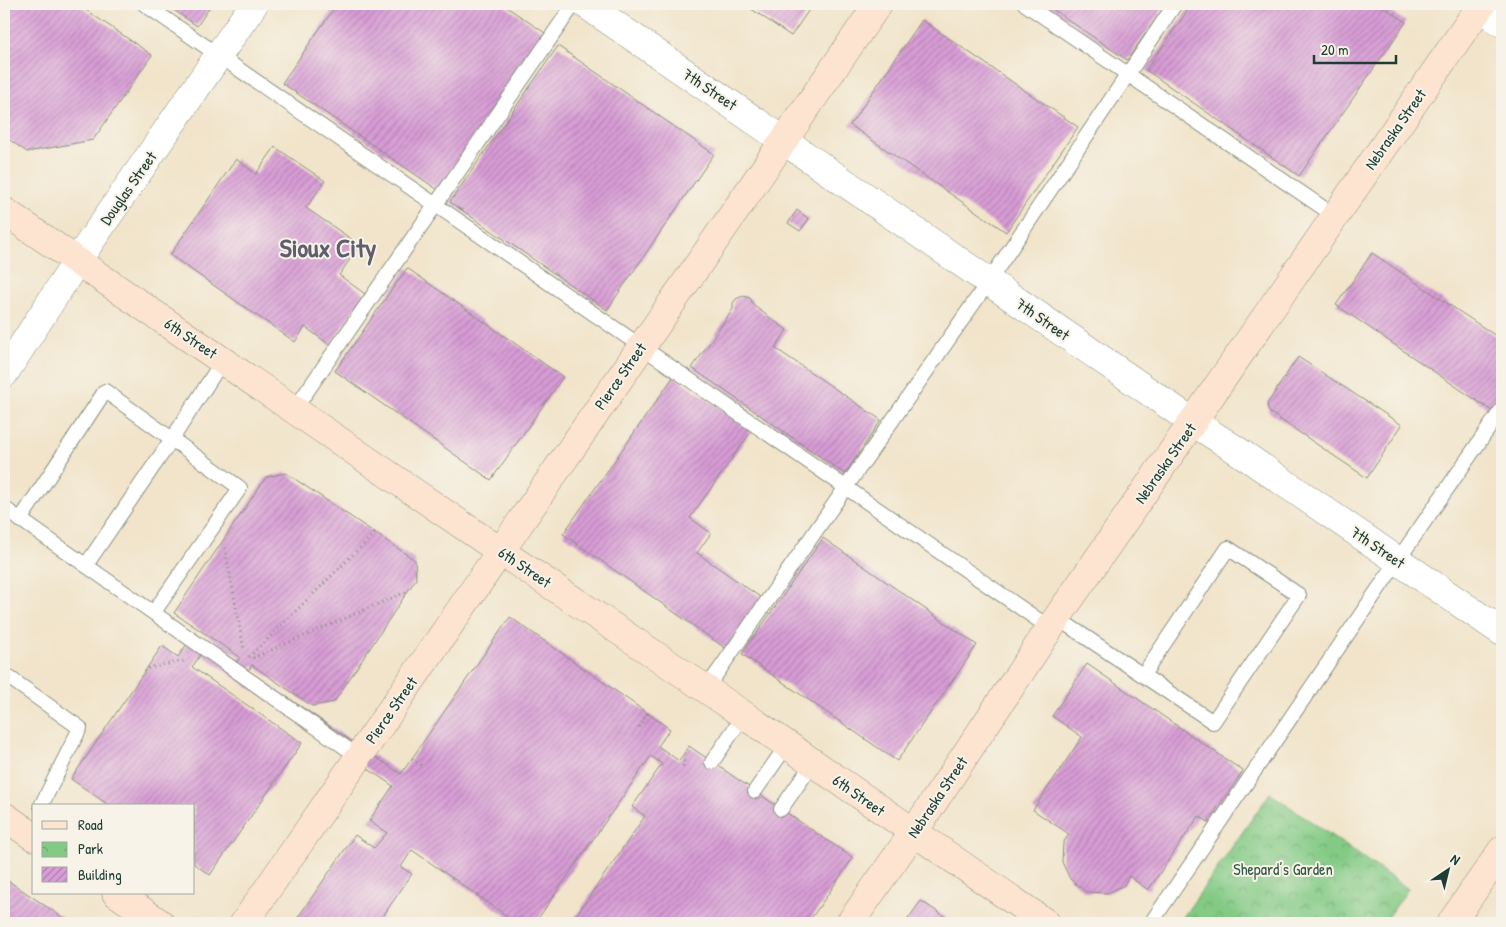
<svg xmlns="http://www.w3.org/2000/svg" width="1506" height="927" font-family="'Patrick Hand',sans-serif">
  <defs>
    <pattern id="park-crowns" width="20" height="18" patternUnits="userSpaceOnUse" patternTransform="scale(1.25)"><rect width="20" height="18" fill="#83ca85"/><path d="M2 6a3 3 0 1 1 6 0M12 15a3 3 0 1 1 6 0" fill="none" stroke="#6ba56e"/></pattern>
    <pattern id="building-hatch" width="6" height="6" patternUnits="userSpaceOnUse" patternTransform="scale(1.25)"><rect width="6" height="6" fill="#d89cd6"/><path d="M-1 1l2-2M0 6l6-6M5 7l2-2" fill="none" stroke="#af80ae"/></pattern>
  </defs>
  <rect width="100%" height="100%" fill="#f7f3e8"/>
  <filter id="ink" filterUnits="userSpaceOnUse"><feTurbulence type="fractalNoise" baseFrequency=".02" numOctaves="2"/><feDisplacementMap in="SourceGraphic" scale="10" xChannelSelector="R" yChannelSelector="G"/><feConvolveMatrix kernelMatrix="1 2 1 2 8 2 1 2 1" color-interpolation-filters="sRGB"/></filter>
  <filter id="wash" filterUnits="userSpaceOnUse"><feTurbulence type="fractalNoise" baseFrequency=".0096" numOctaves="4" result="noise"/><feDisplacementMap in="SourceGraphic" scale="20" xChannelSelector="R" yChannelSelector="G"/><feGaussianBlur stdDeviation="1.12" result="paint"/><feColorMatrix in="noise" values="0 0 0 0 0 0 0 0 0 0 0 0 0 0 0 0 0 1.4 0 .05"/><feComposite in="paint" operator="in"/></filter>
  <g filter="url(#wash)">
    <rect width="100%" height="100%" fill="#f1e4ca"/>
    <polygon fill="url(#park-crowns)" stroke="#51845c" points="1270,793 1408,889 1384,923 1179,923"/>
    <g id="blocks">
      <g fill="url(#building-hatch)">
        <polygon points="7,4 77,4 152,55 93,140 27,152 4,136 4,9"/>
        <polygon points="165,4 212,4 197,26"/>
        <polygon points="337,4 502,4 545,33 438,190 282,83"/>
        <polygon points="744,4 813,4 791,36"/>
        <polygon points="1045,4 1159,4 1164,7 1127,60"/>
        <polygon points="1192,4 1379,4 1406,22 1299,176 1146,70"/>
        <polygon points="922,20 1078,127 1006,232 850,125"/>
        <polygon points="558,46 714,154 607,310 450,202"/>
        <polygon points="275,147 325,181 306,208 360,245 339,275 365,294 330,345 305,327 295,342 170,255 236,159 256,174"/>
        <polygon points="797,210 809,219 800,231 788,223"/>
        <polygon points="1372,253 1502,340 1502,396 1492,411 1336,305"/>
        <polygon points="407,268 563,377 491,480 335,371"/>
        <polygon points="743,296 750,298 754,306 787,330 775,348 881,420 845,474 692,368 733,309 733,303 736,299"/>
        <polygon points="1298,357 1402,425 1367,478 1269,412 1267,404"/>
        <polygon points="674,376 752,430 690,518 711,533 697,553 763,599 728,650 563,534"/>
        <polygon points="286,473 415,560 416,579 334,702 312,706 252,665 248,671 401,774 510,617 670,729 658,746 679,761 689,746 853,858 808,923 571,923 645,816 632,807 662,764 651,756 535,923 517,923 412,850 401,867 412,874 378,923 294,923 355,835 374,848 387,833 369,821 393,786 201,654 192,667 302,743 210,875 194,864 194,806 110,806 71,779 162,646 178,657 194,634 237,662 240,657 174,613 266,477"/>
        <polygon points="823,538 977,645 897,761 742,654"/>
        <polygon points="1087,664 1243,771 1208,822 1199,816 1148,890 1129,876 1124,885 1108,893 1086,892 1070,879 1062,862 1063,843 1069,834 1033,810 1082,737 1052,716"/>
        <polygon points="4,878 71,923 4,923"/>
        <polygon points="921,901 955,923 905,923"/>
      </g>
    </g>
  </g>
  <g filter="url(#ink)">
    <use href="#blocks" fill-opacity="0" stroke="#88907f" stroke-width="1"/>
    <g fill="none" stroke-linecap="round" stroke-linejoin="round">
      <g stroke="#88907f" stroke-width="16">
        <g id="lane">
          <polyline points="144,4 1050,628"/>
          <polyline points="1025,4 1335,216"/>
          <polyline points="294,410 574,4"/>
          <polyline points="4,508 359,757"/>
          <polyline points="20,520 105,391 240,488 154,612"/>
          <polyline points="86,565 172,439 223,360"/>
          <polyline points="1057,618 1213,722 1299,595 1228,548 1143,675"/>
          <polyline points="4,674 80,728 41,806"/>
          <polyline points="706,689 989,281 1175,4"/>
          <polyline points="712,762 744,715"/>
          <polyline points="755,791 787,745"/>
          <polyline points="781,809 813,763"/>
          <polyline points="1151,923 1398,560 1502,409"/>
        </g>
      </g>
      <g stroke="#88907f" stroke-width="29">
        <g id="street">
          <polyline points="585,4 1193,422 1241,453 1502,632"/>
          <polyline points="1475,4 1502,23"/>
          <polyline points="4,374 77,261 254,4"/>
        </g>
      </g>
      <g stroke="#88907f" stroke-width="29">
        <g id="secondary">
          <polyline points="4,211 500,551 706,689 1046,923"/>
          <polyline points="364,749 878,4"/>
          <polyline points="4,816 34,837"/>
          <polyline points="116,893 160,923"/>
          <polyline points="244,923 356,761"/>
          <polyline points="850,923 913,833 1050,628 1482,4"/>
          <polyline points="1451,923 1502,850"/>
        </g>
      </g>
      <g stroke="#88907f" stroke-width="3" stroke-dasharray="1 4" stroke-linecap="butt">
        <polyline points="225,548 244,650"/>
        <polyline points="249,657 375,533"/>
        <polyline points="253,658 408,591"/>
        <polyline points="148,668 184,661"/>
        <polyline points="639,727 648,713"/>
        <polyline points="680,758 685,762 681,769"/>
        <polyline points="412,759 421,765"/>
      </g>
      <use href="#lane" stroke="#fff" stroke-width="14"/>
      <use href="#street" stroke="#fff" stroke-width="28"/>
      <use href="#secondary" stroke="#fde4d0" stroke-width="28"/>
    </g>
  </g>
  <g text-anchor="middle" stroke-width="4" stroke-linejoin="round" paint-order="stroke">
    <g font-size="16" fill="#1f3d34" stroke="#f7f3e8">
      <text transform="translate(710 89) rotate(34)" y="6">7th Street</text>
      <text transform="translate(1395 129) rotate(-55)" y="6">Nebraska Street</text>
      <text transform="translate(128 188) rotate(-55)" y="6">Douglas Street</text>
      <text transform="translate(1043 319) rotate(35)" y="6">7th Street</text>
      <text transform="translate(191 338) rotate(34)" y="6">6th Street</text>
      <text transform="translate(620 376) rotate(-55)" y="6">Pierce Street</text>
      <text transform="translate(1165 463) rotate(-55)" y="6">Nebraska Street</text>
      <text transform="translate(1378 547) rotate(34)" y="6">7th Street</text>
      <text transform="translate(525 567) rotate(34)" y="6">6th Street</text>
      <text transform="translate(391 710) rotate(-55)" y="6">Pierce Street</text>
      <text transform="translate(859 795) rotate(35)" y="6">6th Street</text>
      <text transform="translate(937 797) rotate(-56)" y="6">Nebraska Street</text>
    </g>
    <g font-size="16" fill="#335944" stroke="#f7f3e8">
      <text x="1283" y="875">Shepard’s Garden</text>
    </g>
    <g font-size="26" font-weight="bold" fill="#605e6d" stroke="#f7f3e8">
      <text x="328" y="257">Sioux City</text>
    </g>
  </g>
  <rect width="1506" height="927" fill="none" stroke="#f7f3e8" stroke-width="20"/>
  <rect x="32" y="804" width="162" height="90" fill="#f7f3e8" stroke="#a1aaa0"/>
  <rect x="42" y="821" width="25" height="8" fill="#fde4d0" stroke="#a1aaa0"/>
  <text x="78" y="830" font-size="15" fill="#1f3d34">Road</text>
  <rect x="42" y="842" width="25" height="15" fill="url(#park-crowns)" stroke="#a1aaa0"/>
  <text x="78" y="854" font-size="15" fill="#1f3d34">Park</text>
  <rect x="42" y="867" width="25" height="15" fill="url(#building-hatch)" stroke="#a1aaa0"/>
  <text x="78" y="880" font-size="15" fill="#1f3d34">Building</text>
  <g transform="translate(1448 870) rotate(35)" stroke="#f7f3e8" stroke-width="4" paint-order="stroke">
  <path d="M0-4L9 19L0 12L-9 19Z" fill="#1f3d34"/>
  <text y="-8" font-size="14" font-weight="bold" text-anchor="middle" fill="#1f3d34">N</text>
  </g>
  <path d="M1314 55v8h82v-8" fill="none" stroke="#1f3d34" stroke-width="2.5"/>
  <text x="1321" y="55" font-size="15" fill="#1f3d34" stroke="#f7f3e8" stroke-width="4" paint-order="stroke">20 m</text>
</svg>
